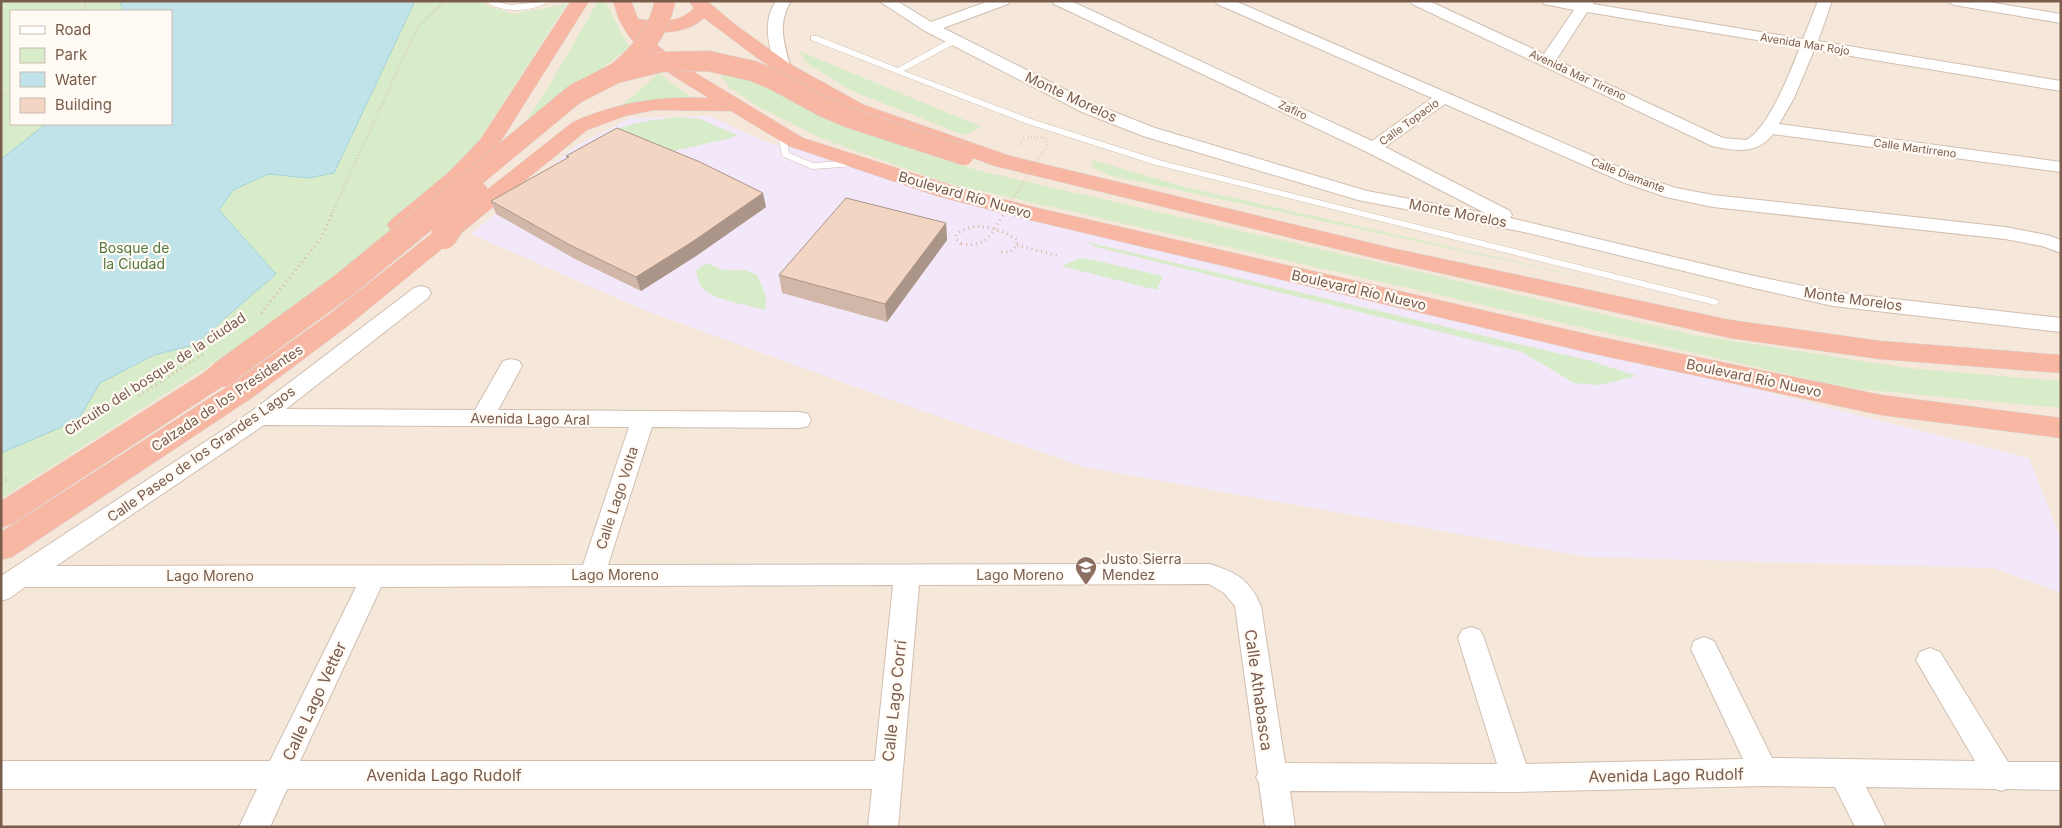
<svg xmlns="http://www.w3.org/2000/svg" width="2062" height="828" font-family="Inter,sans-serif">
  <rect width="100%" height="100%" fill="#fdf6ec"/>
  <path fill="#f5e8da" fill-rule="evenodd" d="M1,1H2061V827H1ZM11,11H171V124H11Z"/>
  <polygon fill="#f3e8fa" points="709,116 766,142 857,163 2029,458 2061,539 2061,593 1994,568 1587,557 1084,467 883,397 644,310 471,234 575,146 631,118"/>
  <g fill="#d8ecc9" fill-rule="evenodd">
    <path d="M1,1H476L512,14L567,4L465,162L331,288L1,499ZM11,11H171V124H11Z"/>
    <polygon points="598,1 605,1 629,47 517,135 552,81"/>
    <polygon points="799,51 982,127 964,135 852,91 814,68 807,63"/>
    <polygon points="725,55 731,55 817,107 923,153 980,171 1694,335 1907,368 2061,381 2061,408 1848,388 946,183 823,139 757,106 730,88 712,63"/>
    <polygon points="659,73 694,100 617,110"/>
    <path d="M677,117L700,119L737,135L731,138L665,153L574,156C613,126 628,123 677,117Z"/>
    <polygon points="1092,160 1185,187 1624,286 1108,175 1093,167"/>
    <polygon points="1087,242 1591,361 1637,376 1599,385 1574,383 1522,352 1096,247"/>
    <polygon points="1081,258 1093,260 1163,276 1157,290 1061,266"/>
    <path d="M706,263L723,270H745L757,275C762,286 769,298 765,310C748,305 714,300 702,288C698,283 697,276 696,270Z"/>
  </g>
  <polygon fill="#bfe3e8" stroke="#a5d3da" points="120,1 415,1 334,173 308,178 268,174 233,190 219,210 276,274 194,345 154,355 100,383 78,420 1,453 1,159 46,124 171,124 171,11 123,11"/>
  <g fill="none" stroke-linecap="round" stroke-linejoin="round">
    <g stroke="#d1beb0" stroke-width="1">
      <g id="lane">
        <path d="M485,1H494L510,5L550,1C533,12 501,14 485,1Z"/>
        <polygon points="811,36 817,36 898,68 952,38 958,38 958,42 904,71 1031,119 1162,161 1715,299 1720,302 1715,305 1156,165 1025,123 811,40"/>
        <polygon points="782,130 786,133 789,153 813,163 857,160 861,163 857,166 812,169 782,156 778,133"/>
      </g>
    </g>
    <g stroke="#d1beb0" stroke-width="2">
      <g id="street">
        <path d="M776,1H791C777,23 784,45 791,68L789,71H777L775,68C769,45 762,22 776,1Z"/>
        <polygon points="879,1 897,1 931,22 989,1 1010,1 1008,4 943,28 1094,104 1155,128 1367,191 1485,213 1367,152 1054,4 1052,1 1071,1 1372,141 1432,98 1217,4 1215,1 1235,1 1637,175 1676,188 1713,195 2005,227 2047,235 2061,240 2061,253 2042,246 2005,239 1713,207 1666,197 1625,183 1445,104 1385,147 1510,211 1512,215 1510,218 1745,274 1833,292 2061,318 2061,332 1833,306 1745,286 1524,232 1358,200 1143,136 1082,112 925,31"/>
        <path d="M1410,1H1429L1544,54L1574,10L1544,4L1542,1H1594L1593,4L1803,39L1818,1H1832L1818,41L2061,81V91L1814,50L1794,98L1779,124L2061,162V172L1773,134C1757,155 1735,151 1712,146L1412,4ZM1587,12L1800,47C1791,70 1768,130 1746,140L1723,138L1556,60Z"/>
        <polygon points="1947,1 1982,1 2061,14 2061,23 1954,5"/>
        <path d="M421,286L428,288L431,293L428,298L286,409L475,410L503,361L511,359L519,361L522,366L498,410L800,412L808,414L811,420L808,426L800,428L652,427L608,565L1210,564C1237,573 1249,579 1261,606L1285,763L1497,764L1458,638L1462,630L1471,627L1480,630L1484,638L1526,764L1743,759L1691,649L1694,641L1704,637L1714,641L1772,758L1975,761L1916,660L1920,652L1930,648L1940,652L2008,762H2061V790L2006,789L2001,791L1996,789L1866,787L1886,827H1855L1835,787L1764,786L1516,792L1290,791L1295,827H1265L1259,783L1256,777L1258,774L1235,606L1224,593L1209,584L919,585L898,827H868L872,789H287L270,827H239L257,789H1V761H270L356,587H25L10,598L1,601V576L252,411L414,288ZM264,425L629,427L583,565L56,566ZM893,585L875,761H300L381,587Z"/>
      </g>
    </g>
    <g stroke="#dad1cd" stroke-width="1">
      <g id="highway">
        <polygon points="571,1 589,1 496,149 465,182 407,230 399,232 391,230 387,225 391,220 449,172 480,140"/>
        <path d="M613,1H631L638,19C658,22 679,24 694,8L689,1H707L737,26L790,64L864,105L1010,156L1391,248L1730,320L1880,341L2061,355V373L1880,359L1730,338L1391,262L995,166L850,113L776,72L704,18C689,32 666,34 646,31L658,46L689,69L803,138L953,186L1029,206L1595,336L1881,395L2061,418V438L1881,415L1595,354L1026,219L937,196L789,146L731,111L654,110L625,116L587,130L349,325L253,397L12,557L1,560V532L233,383L331,313L573,122C618,102 660,96 709,98C677,78 639,58 621,23C617,17 616,8 613,1Z"/>
        <polygon points="239,349 248,352 252,358 248,364 220,388 12,524 1,528 1,501 202,374 230,352"/>
      </g>
    </g>
    <g stroke="#d9b8a5" stroke-width="2.5" stroke-dasharray="0.5 2.5" stroke-linecap="butt">
      <polyline points="84,1 87,11"/>
      <polyline points="1,96 11,91"/>
      <polyline points="1021,146 1021,140 1026,137"/>
      <polyline points="332,213 418,26 446,1"/>
    </g>
    <g stroke="#d9b8a5" stroke-width="3" stroke-dasharray="1 4" stroke-linecap="butt">
      <path d="M961,244L956,239V235C974,219 998,229 1017,239V245L1010,252H997"/>
      <polyline points="1017,245 1058,256"/>
      <polyline points="261,313 320,240 333,212"/>
      <polyline points="139,396 205,353"/>
      <polyline points="1,482 10,479"/>
    </g>
    <use href="#lane" fill="#fff" fill-rule="evenodd"/>
    <use href="#street" fill="#fff" fill-rule="evenodd"/>
    <use href="#highway" fill="#f7b7a3" fill-rule="evenodd"/>
    <g stroke="#dad1cd" stroke-width="21" stroke-linecap="butt">
      <g id="highway-bridge-far1">
        <path d="M617,73C640,53 659,32 665,1"/>
        <polyline points="431,213 575,94 616,73 661,62 708,61 753,71 774,80 824,107 850,118 964,155"/>
        <polyline points="458,213 478,192"/>
      </g>
    </g>
    <g stroke="#dad1cd" stroke-width="27" stroke-linecap="butt">
      <g id="highway-bridge">
        <polyline points="444,236 459,212"/>
        <polyline points="222,374 344,285 433,212"/>
      </g>
    </g>
    <polyline stroke="#d9b8a5" stroke-width="2.5" stroke-dasharray="0.5 2.5" stroke-linecap="butt" points="1004,213 1039,156 1047,147 1046,138 1026,137"/>
    <path stroke="#d9b8a5" stroke-width="3" stroke-dasharray="1 4" stroke-linecap="butt" d="M961,244C989,248 992,232 1005,212"/>
    <use href="#highway-bridge-far1" stroke="#f7b7a3" stroke-width="20"/>
    <use href="#highway-bridge" stroke="#f7b7a3" stroke-width="26"/>
  </g>
  <g fill="#d1b7a8">
    <polygon points="566,156 766,207 696,256 641,291 575,259 496,214 491,201 567,158"/>
    <polygon points="946,223 947,240 887,322 782,293 779,275"/>
  </g>
  <g fill="#aa9588">
    <polygon points="763,193 766,207 696,256 641,291 636,277"/>
    <polygon points="946,223 947,240 887,322 885,304"/>
  </g>
  <g fill="#f3d5c3" stroke="#aa9588">
    <polygon points="617,128 700,162 763,193 692,242 636,277 570,245 491,201 569,157 566,156"/>
    <polygon points="846,198 946,223 885,304 779,275"/>
  </g>
  <defs>
    <g id="school-pin" transform="scale(1.125)"><path d="M0 17L-7.5 6A9.5 9.5 0 1 1 7.5 6Z" fill="#8d6e63" stroke="#fffaf3"/><path d="M0-5L7-2L0 1L-7-2ZM-4 1L0 2.5L4 1V4Q0 6-4 4Z" fill="#fff"/></g>
  </defs>
  <g fill-rule="evenodd">
    <use href="#school-pin" x="1086" y="567"/>
  </g>
  <g text-anchor="middle" stroke-width="4.5" stroke-linejoin="round" paint-order="stroke">
    <g font-size="11" fill="#7a5c4d" stroke="#fffaf3">
      <text transform="translate(1805 44) rotate(9)" y="4">Avenida Mar Rojo</text>
      <text transform="translate(1578 75) rotate(25)" y="4">Avenida Mar Tirreno</text>
      <text transform="translate(1293 110) rotate(25)" y="4">Zafiro</text>
      <text transform="translate(1409 122) rotate(-36)" y="4">Calle Topacio</text>
      <text transform="translate(1915 148) rotate(8)" y="4">Calle Martirreno</text>
      <text transform="translate(1628 175) rotate(21)" y="4">Calle Diamante</text>
    </g>
    <g font-size="14" fill="#7a5c4d" stroke="#fffaf3">
      <text transform="translate(1071 97) rotate(25)" y="5">Monte Morelos</text>
      <text transform="translate(965 195) rotate(16)" y="5">Boulevard Río Nuevo</text>
      <text transform="translate(1458 213) rotate(11)" y="5">Monte Morelos</text>
      <text transform="translate(1359 290) rotate(13)" y="5">Boulevard Río Nuevo</text>
      <text transform="translate(1853 299) rotate(8)" y="5">Monte Morelos</text>
      <text transform="translate(155 374) rotate(-33)" y="5">Circuito del bosque de la ciudad</text>
      <text transform="translate(1754 378) rotate(12)" y="5">Boulevard Río Nuevo</text>
      <text transform="translate(227 398) rotate(-34)" y="5">Calzada de los Presidentes</text>
      <text transform="translate(530 419) rotate(1)" y="5">Avenida Lago Aral</text>
      <text transform="translate(201 454) rotate(-35)" y="5">Calle Paseo de los Grandes Lagos</text>
      <text transform="translate(617 498) rotate(-72)" y="5">Calle Lago Volta</text>
      <text x="615" y="580">Lago Moreno</text>
      <text x="1020" y="580">Lago Moreno</text>
      <text x="210" y="581">Lago Moreno</text>
    </g>
    <g font-size="14" fill="#537a41" stroke="#fffaf3">
      <text x="134" y="253">Bosque de<tspan x="134" dy="16">la Ciudad</tspan></text>
    </g>
    <g font-size="14" fill="#785e54" stroke="#fffaf3" text-anchor="start">
      <text x="1102" y="564">Justo Sierra<tspan x="1102" dy="16">Mendez</tspan></text>
    </g>
    <g font-size="16" fill="#7a5c4d" stroke="#fffaf3">
      <text transform="translate(1259 690) rotate(82)" y="6">Calle Athabasca</text>
      <text transform="translate(314 701) rotate(-65)" y="6">Calle Lago Vetter</text>
      <text transform="translate(894 701) rotate(-84)" y="6">Calle Lago Corrí</text>
      <text x="444" y="781">Avenida Lago Rudolf</text>
      <text transform="translate(1666 775) rotate(-1)" y="6">Avenida Lago Rudolf</text>
    </g>
  </g>
  <rect width="2062" height="828" fill="none" stroke="#7a5c4d" stroke-width="5"/>
  <rect x="10" y="10" width="162" height="115" fill="#fffaf3" stroke="#cabbb1"/>
  <rect x="20" y="26" width="25" height="8" fill="#ffffff" stroke="#cabbb1"/>
  <text x="55" y="35" font-size="15" fill="#7a5c4d">Road</text>
  <rect x="20" y="48" width="25" height="15" fill="#d8ecc9" stroke="#cabbb1"/>
  <text x="55" y="60" font-size="15" fill="#7a5c4d">Park</text>
  <rect x="20" y="72" width="25" height="15" fill="#bfe3e8" stroke="#cabbb1"/>
  <text x="55" y="85" font-size="15" fill="#7a5c4d">Water</text>
  <rect x="20" y="98" width="25" height="15" fill="#f3d5c3" stroke="#cabbb1"/>
  <text x="55" y="110" font-size="15" fill="#7a5c4d">Building</text>
</svg>
